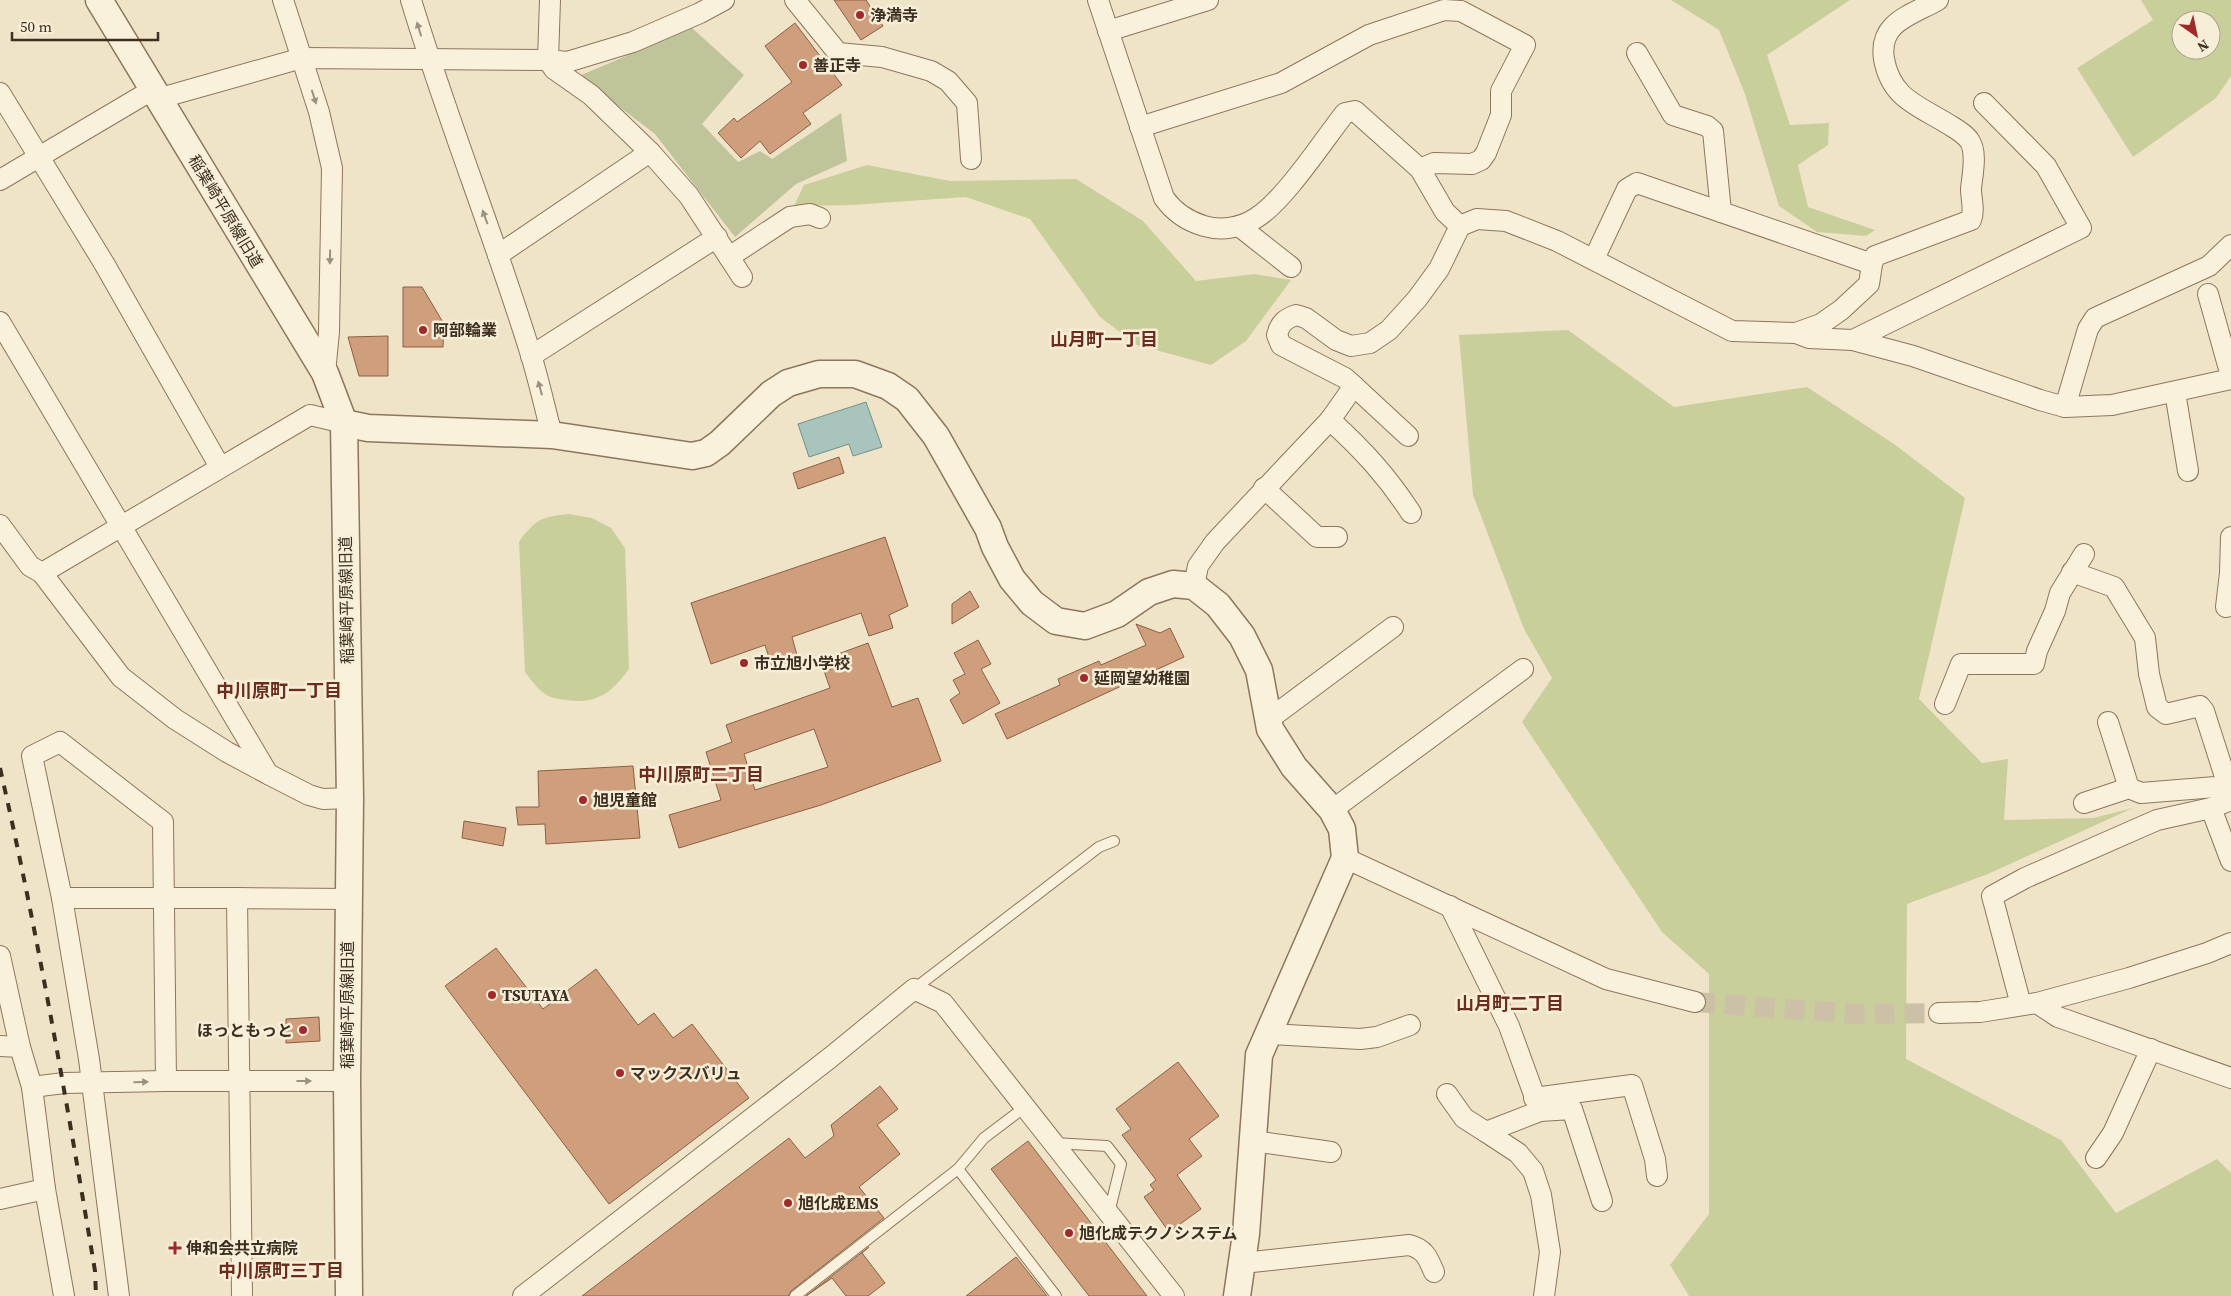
<svg xmlns="http://www.w3.org/2000/svg" width="2231" height="1296" font-family="'Source Serif 4','Noto Sans JP',serif">
  <rect width="100%" height="100%" fill="#f0e4c8"/>
  <g fill="#c9cf9b" fill-rule="evenodd">
    <polygon points="1671,0 1850,0 1767,55 1790,125 1829,123 1828,145 1798,165 1808,207 1875,230 1866,236 1817,232 1779,206 1745,94 1719,30"/>
    <path d="M2141,0H2231V76L2216,98L2133,157L2077,68L2153,20ZM2181,20H2211V50H2181Z"/>
    <polygon points="867,165 950,181 1076,179 1143,221 1196,281 1254,274 1291,280 1246,341 1211,365 1137,345 1100,317 1030,219 966,197 852,205 794,206 804,185"/>
    <polygon points="1568,330 1674,407 1807,387 1894,444 1965,498 1919,699 1982,763 2008,759 2004,820 2093,818 2133,808 1988,874 1907,904 1906,1059 2061,1140 2116,1213 2217,1159 2231,1173 2231,1296 1689,1296 1670,1265 1709,1214 1709,974 1662,932 1522,722 1552,678 1524,629 1473,495 1459,335"/>
    <path d="M569,514L592,518L611,528L625,548L629,669C612,692 597,705 566,700C562,699 555,699 551,697C540,693 532,681 525,672L519,542C534,520 543,516 569,514Z"/>
  </g>
  <polygon fill="#bfc49a" points="692,28 744,75 702,124 738,162 760,151 772,159 841,113 847,161 796,184 735,237 655,134 579,76"/>
  <polygon fill="#a9c4bc" stroke="#6f938a" points="866,402 882,447 853,456 849,444 809,457 798,424"/>
  <g fill="#cf9f7d" stroke="#8d5f41" fill-rule="evenodd">
    <polygon points="834,0 866,0 883,26 861,40"/>
    <polygon points="795,23 842,85 803,113 811,124 770,154 760,141 741,158 718,133 734,118 737,122 792,82 765,46"/>
    <polygon points="403,287 422,287 444,324 443,347 403,347"/>
    <polygon points="388,336 388,376 359,376 348,337"/>
    <polygon points="839,457 844,473 798,489 793,473"/>
    <polygon points="885,537 908,606 889,615 893,628 869,636 861,613 792,637 798,659 772,667 765,645 711,664 691,603"/>
    <polygon points="970,591 979,607 952,624 952,604"/>
    <polygon points="1136,624 1160,633 1170,628 1184,657 1007,739 995,714 1060,685 1058,679 1099,661 1101,665 1146,645"/>
    <polygon points="978,640 991,664 981,669 1000,703 963,724 950,700 960,693 953,680 965,674 954,653"/>
    <path d="M868,643L892,707L918,698L941,761L821,805L679,848L669,815L721,800L706,752L732,742L726,725L830,688L824,671L834,668L830,657ZM814,729L828,767L755,790L744,754Z"/>
    <polygon points="633,766 640,838 546,844 545,824 518,825 516,807 539,807 538,771"/>
    <polygon points="464,821 506,828 503,846 462,838"/>
    <polygon points="496,948 543,1009 596,969 638,1025 654,1013 673,1038 692,1024 749,1098 609,1204 445,986"/>
    <polygon points="319,1017 320,1041 286,1043 286,1019"/>
    <polygon points="1178,1062 1219,1116 1189,1139 1202,1156 1177,1175 1201,1209 1169,1232 1144,1197 1154,1190 1150,1185 1156,1180 1122,1135 1131,1129 1116,1109"/>
    <polygon points="880,1086 898,1109 877,1125 900,1154 859,1187 884,1218 791,1291 788,1296 582,1296 789,1138 805,1158 834,1136 831,1125"/>
    <polygon points="1028,1141 1147,1296 1089,1296 991,1169"/>
    <polygon points="869,1247 862,1253 885,1283 868,1296 846,1296 832,1278 806,1296"/>
    <polygon points="1016,1257 1047,1296 966,1296"/>
  </g>
  <g fill="none" stroke-linecap="round" stroke-linejoin="round">
    <polyline stroke="#ccc0a6" stroke-width="20" stroke-dasharray="20 10" stroke-linecap="butt" points="1695,1002 1857,1014 1939,1013"/>
    <g stroke="#8d765c" stroke-width="12">
      <g id="service">
        <polyline points="914,989 1099,847 1114,841"/>
        <polyline points="1054,1143 1107,1146 1121,1164 1109,1213"/>
        <polyline points="958,1169 984,1138 1025,1107"/>
        <polyline points="795,1296 958,1169 1056,1296"/>
      </g>
    </g>
    <g stroke="#8d765c" stroke-width="22">
      <g id="minor">
        <polyline points="283,0 319,112 332,168 329,332 325,373"/>
        <path d="M411,0C447,119 494,235 531,355C539,381 545,409 552,435"/>
        <polyline points="550,0 548,60 567,62 633,42 700,13 724,0"/>
        <polyline points="795,0 838,53 882,57 931,71 948,81 967,103 971,159"/>
        <path d="M1098,0L1164,198C1174,212 1187,221 1204,226C1221,231 1241,228 1256,218C1284,201 1323,141 1345,113L1355,111L1420,169L1445,212L1460,226"/>
        <polyline points="1108,31 1208,0"/>
        <polyline points="1637,53 1673,115 1707,126 1713,131 1721,212"/>
        <polyline points="0,93 105,265 220,467"/>
        <polyline points="157,99 302,58 548,60 554,69 591,95 650,152 689,196 742,277"/>
        <polyline points="1140,127 1281,83 1369,35 1444,10 1461,11 1525,45 1501,91 1501,115 1486,153 1481,160 1472,164 1434,163 1420,169"/>
        <polyline points="0,180 152,90"/>
        <polyline points="1239,226 1291,267"/>
        <polyline points="498,255 650,152"/>
        <polyline points="729,257 790,217 810,214 820,218"/>
        <polyline points="1594,259 1627,189 1637,183 1872,264"/>
        <polyline points="2208,294 2231,376"/>
        <polyline points="0,322 268,774 309,795 323,799 350,798"/>
        <polyline points="1796,333 1809,338 1853,340 2081,228 2046,166 1984,103"/>
        <polyline points="1853,340 1913,356 2040,400 2065,407 2112,405 2231,379"/>
        <polyline points="531,356 717,237"/>
        <polyline points="1354,386 1408,436"/>
        <polyline points="2175,392 2188,471"/>
        <polyline points="2065,407 2088,329 2095,318 2209,266 2231,245"/>
        <path d="M1330,420C1363,450 1387,476 1411,513"/>
        <polyline points="1264,488 1317,537 1337,537"/>
        <polyline points="0,525 30,566 42,573 310,415 344,423"/>
        <polyline points="2072,572 2114,587 2145,638 2149,674 2157,707 2166,714 2200,706 2204,711 2228,786 2141,793 2129,788 2084,803"/>
        <polyline points="42,573 121,677 175,719 227,752 268,774"/>
        <path d="M1194,586L1198,566L1215,542L1330,420L1354,386L1345,378L1281,345L1277,335C1280,323 1285,319 1296,315L1306,318L1336,340L1351,346L1370,343L1389,330L1417,299L1439,269L1460,226L1477,219L1506,221L1557,241L1732,331L1796,333L1821,324L1841,310L1869,284L1872,264L1875,256L1971,220C1975,210 1971,199 1971,189C1972,176 1978,152 1969,140C1964,133 1956,129 1948,124C1917,105 1891,98 1884,59C1878,22 1912,15 1938,0"/>
        <polyline points="2226,607 2230,573 2231,537"/>
        <polyline points="1945,704 1961,664 2034,664 2037,651 2055,611 2060,593 2084,554"/>
        <polyline points="1268,720 1393,627"/>
        <polyline points="2108,722 2129,788"/>
        <polyline points="2211,808 2231,861"/>
        <polyline points="1332,810 1523,669"/>
        <polyline points="1345,858 1606,979 1695,1002"/>
        <polyline points="62,898 32,756 60,742 163,822 166,1081"/>
        <polyline points="1450,906 1509,1026 1540,1111 1486,1132 1518,1153 1533,1171 1541,1195 1550,1252 1544,1296"/>
        <polyline points="0,956 20,1047 32,1087 45,1189 64,1296"/>
        <polyline points="2037,1003 2058,1017 2231,1078"/>
        <polyline points="2021,1005 1992,896 2025,878 2157,820 2211,808 2231,800"/>
        <polyline points="1939,1013 1980,1012 2037,1003 2129,978 2207,953 2231,943"/>
        <polyline points="1269,1034 1360,1039 1377,1037 1410,1025"/>
        <polyline points="0,1046 20,1047"/>
        <polyline points="32,1087 64,1083 166,1081 347,1081"/>
        <polyline points="1447,1094 1464,1118 1486,1132"/>
        <polyline points="1534,1098 1632,1085 1655,1159 1657,1176"/>
        <polyline points="1540,1111 1572,1109 1602,1201"/>
        <polyline points="1253,1141 1331,1152"/>
        <polyline points="2096,1158 2113,1133 2151,1049"/>
        <polyline points="0,1199 45,1189"/>
        <path d="M1243,1263L1409,1245C1425,1249 1428,1258 1434,1272"/>
        <polyline points="119,1296 89,1059 62,898 237,898"/>
        <polyline points="242,1296 237,898 348,899"/>
        <polyline points="523,1296 831,1057 914,989 943,1003 1174,1296"/>
      </g>
    </g>
    <g stroke="#8d765c" stroke-width="29">
      <g id="tertiary">
        <polyline points="99,0 325,373 344,423 350,798 347,1081 349,1296"/>
        <polyline points="344,423 368,428 552,435 692,456 706,453 720,443 771,394 788,383 819,374 855,374 888,386 907,399 936,436 988,528 995,547 1012,579 1032,603 1056,621 1085,626 1117,614 1149,592 1173,584 1194,586 1218,605 1242,636 1259,670 1270,729 1294,767 1332,810 1342,829 1345,858 1259,1055 1246,1234 1237,1296"/>
      </g>
    </g>
    <use href="#service" stroke="#faf1dc" stroke-width="10"/>
    <use href="#minor" stroke="#faf1dc" stroke-width="20"/>
    <use href="#tertiary" stroke="#faf1dc" stroke-width="26"/>
    <path stroke="#3d2e20" stroke-width="4" stroke-dasharray="9 9" stroke-linecap="butt" d="M0,768C38,935 67,1103 95,1271L96,1296"/>
  </g>
  <defs><path id="oneway-solid" d="M-6-.8H1V-3.2L6.5 0L1 3.2V.8H-6Z" transform="scale(1.25)"/></defs>
  <g fill="#9c907e">
    <use href="#oneway-solid" transform="translate(419 29) rotate(-107)"/>
    <use href="#oneway-solid" transform="translate(314 97) rotate(72)"/>
    <use href="#oneway-solid" transform="translate(485 217) rotate(-110)"/>
    <use href="#oneway-solid" transform="translate(330 257) rotate(91)"/>
    <use href="#oneway-solid" transform="translate(540 388) rotate(-105)"/>
    <use href="#oneway-solid" transform="translate(304 1081)"/>
    <use href="#oneway-solid" transform="translate(141 1082) rotate(-1)"/>
  </g>
  <g fill="#9e2a2b" stroke="#f7eed8" stroke-width="2">
    <circle cx="860" cy="15" r="5"/>
    <circle cx="803" cy="65" r="5"/>
    <circle cx="423" cy="330" r="5"/>
    <circle cx="744" cy="663" r="5"/>
    <circle cx="1084" cy="678" r="5"/>
    <circle cx="583" cy="800" r="5"/>
    <circle cx="492" cy="995" r="5"/>
    <circle cx="303" cy="1030" r="5"/>
    <circle cx="620" cy="1073" r="5"/>
    <circle cx="788" cy="1203" r="5"/>
    <circle cx="1069" cy="1233" r="5"/>
    <path d="M172.5 1240.5h5v5h5v5h-5v5h-5v-5h-5v-5h5z"/>
  </g>
  <g text-anchor="middle" stroke-width="5" stroke-linejoin="round" paint-order="stroke">
    <g font-size="16" font-weight="bold" fill="#3d2e20" stroke="#f7eed8" text-anchor="start">
      <text x="870" y="21">浄満寺</text>
      <text x="813" y="71">善正寺</text>
      <text x="433" y="336">阿部輪業</text>
      <text x="754" y="669">市立旭小学校</text>
      <text x="1094" y="684">延岡望幼稚園</text>
      <text x="593" y="806">旭児童館</text>
      <text x="502" y="1001">TSUTAYA</text>
      <text x="293" y="1036" text-anchor="end">ほっともっと</text>
      <text x="630" y="1079">マックスバリュ</text>
      <text x="798" y="1209">旭化成EMS</text>
      <text x="1079" y="1239">旭化成テクノシステム</text>
      <text x="186" y="1254">伸和会共立病院</text>
    </g>
    <g font-size="16" fill="#3d2e20" stroke="#f7eed8">
      <text transform="translate(226 211) rotate(59)" y="6">稲葉崎平原線旧道</text>
      <text transform="translate(346 600) rotate(-91)" y="6">稲葉崎平原線旧道</text>
      <text transform="translate(347 1005) rotate(-90)" y="6">稲葉崎平原線旧道</text>
    </g>
    <g font-size="18" font-weight="bold" fill="#6b2e1e" stroke="#f7eed8">
      <text x="1104" y="346">山月町一丁目</text>
      <text x="279" y="697">中川原町一丁目</text>
      <text x="701" y="781">中川原町二丁目</text>
      <text x="1510" y="1010">山月町二丁目</text>
      <text x="281" y="1277">中川原町三丁目</text>
    </g>
  </g>
  <g transform="translate(2196 35) rotate(147)"><circle r="24" fill="#f7eed8" stroke="#ada18e"/>
  <path d="M0-4L9 19L0 12L-9 19Z" fill="#9e2a2b"/>
  <text y="-8" font-size="14" font-weight="bold" text-anchor="middle" fill="#3d2e20">N</text>
  </g>
  <path d="M12 32v8h146v-8" fill="none" stroke="#3d2e20" stroke-width="2.5"/>
  <text x="20" y="32" font-size="15" fill="#3d2e20" stroke="#f7eed8" stroke-width="4" paint-order="stroke">50 m</text>
</svg>
